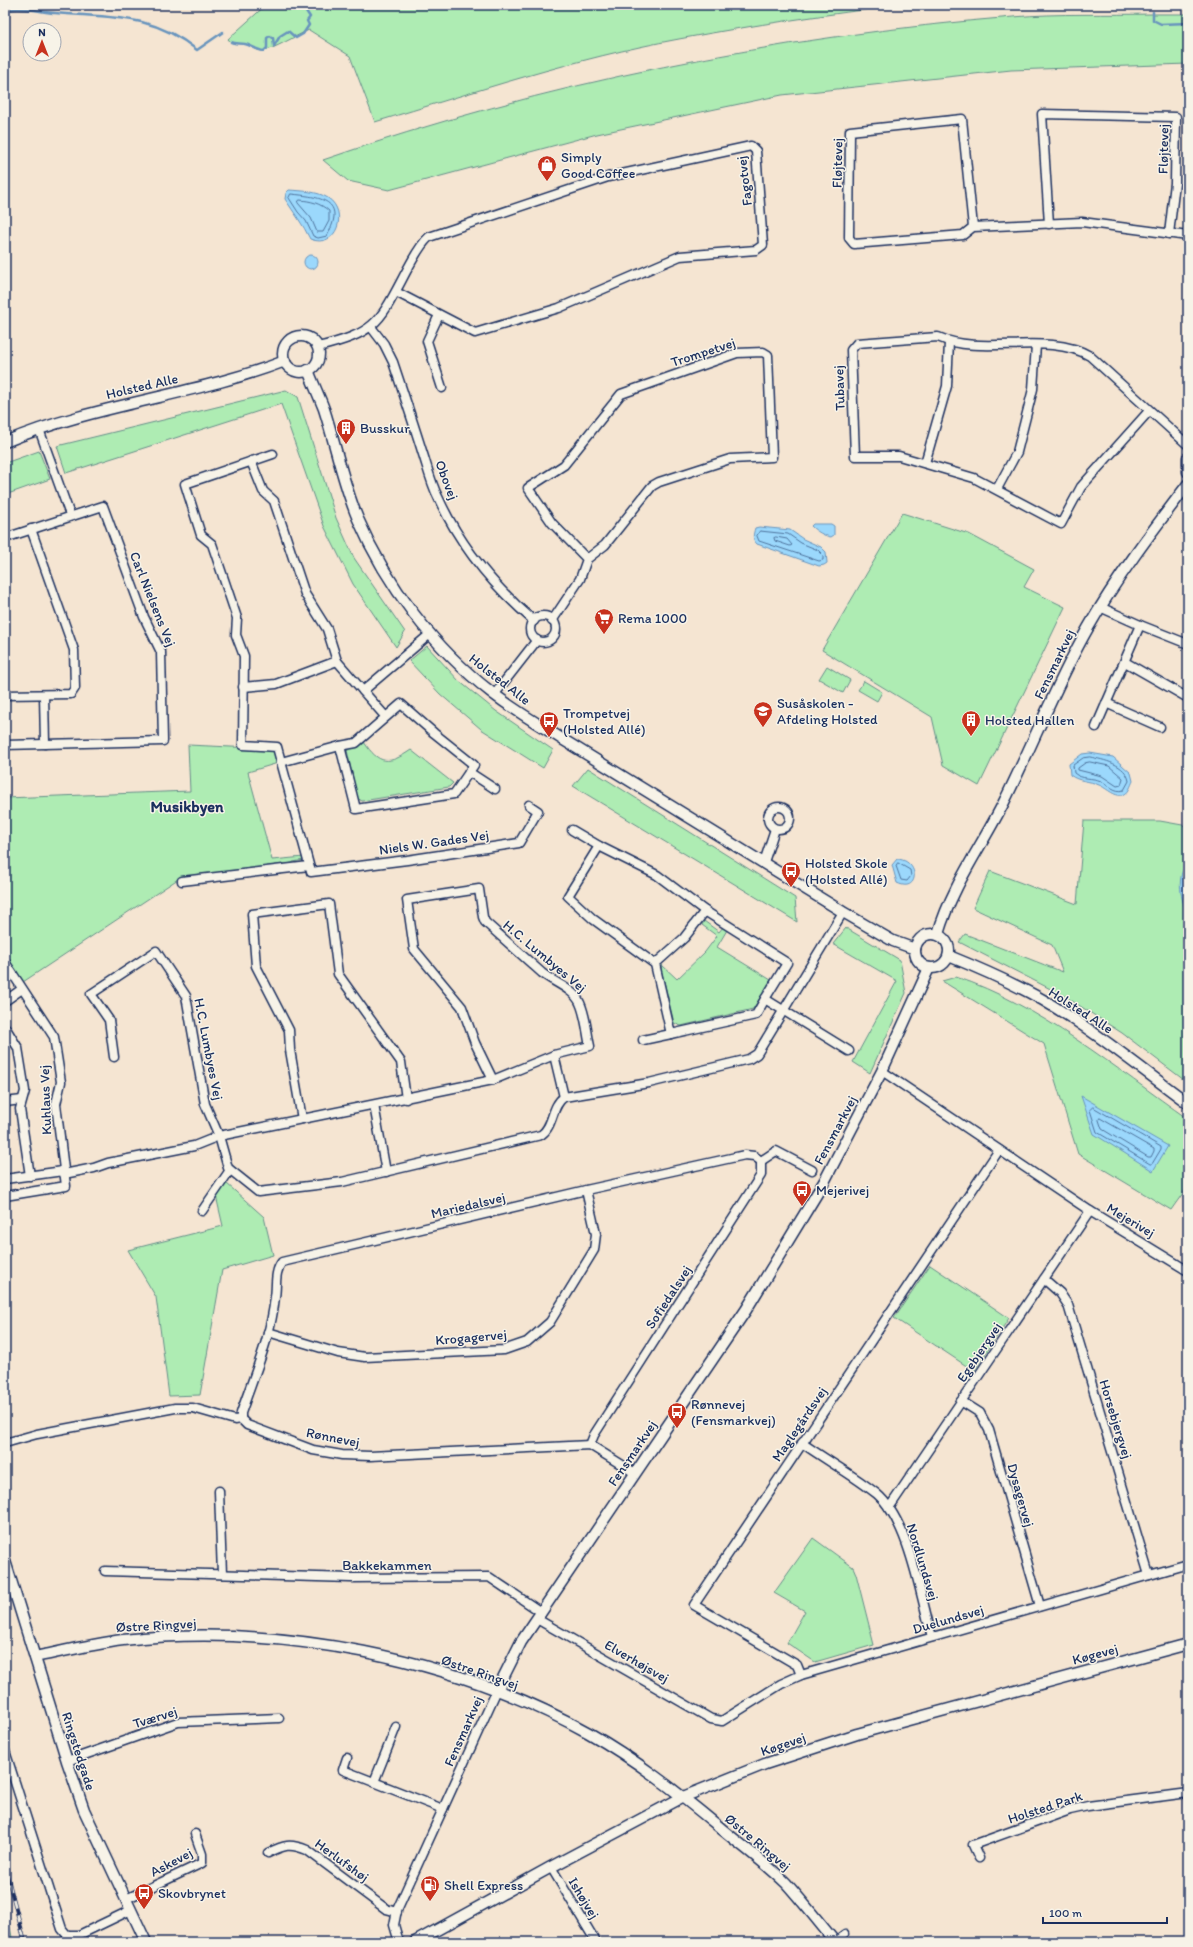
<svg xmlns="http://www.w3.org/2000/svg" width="1193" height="1947" font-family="Itim,sans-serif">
  <rect width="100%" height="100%" fill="#f5e5d2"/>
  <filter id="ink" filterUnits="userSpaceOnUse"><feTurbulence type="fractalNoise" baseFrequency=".025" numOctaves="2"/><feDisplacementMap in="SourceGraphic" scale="8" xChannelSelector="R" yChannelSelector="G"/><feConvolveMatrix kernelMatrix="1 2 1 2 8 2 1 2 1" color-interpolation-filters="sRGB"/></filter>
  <g filter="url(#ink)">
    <g fill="#aeecb3" stroke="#648e88">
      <path d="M266,5H903C828,14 753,25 679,39C576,58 475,92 375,122L350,56L309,30C299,34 272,50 263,51C255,51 251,45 245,44C238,43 233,46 228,39Z"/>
      <path d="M1153,14H1188V64L1011,70L782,95L597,134L389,190L348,181L323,160C545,83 779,36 1013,17C1059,13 1107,15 1153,14Z"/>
      <polygon points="286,390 298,397 336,518 354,558 405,632 396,647 353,584 324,526 281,404 66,473 57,446"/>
      <polygon points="39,451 50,479 5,495 5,463"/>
      <polygon points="902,513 969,534 1034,569 1024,587 1065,607 979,786 943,765 932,717 822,650"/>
      <polygon points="427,646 459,681 496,711 553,750 543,768 481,729 440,694 409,661"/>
      <polygon points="827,666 850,680 843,693 819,679"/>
      <polygon points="864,681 882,692 877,701 858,690"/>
      <path d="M364,742C379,765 389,765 411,750L453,783L449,787L362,801L357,798L347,750L359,746Z"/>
      <polygon points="188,745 274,749 278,763 248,772 272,860 304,857 304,860 293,862 293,863 181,877 23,982 5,956 5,798 190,791"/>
      <polygon points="588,768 795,898 797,922 573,786"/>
      <polygon points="1084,821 1160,821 1188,826 1188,1083 1122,1033 1066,997 959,942 965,934 1063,972 1052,945 973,908 990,871 1077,904"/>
      <polygon points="704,921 719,932 723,927 727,930 717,947 771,980 753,1009 681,1026 674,1023 661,969 662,965 677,979 705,952 717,936 702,925"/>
      <polygon points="846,928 900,960 906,993 870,1073 853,1062 897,981 833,944"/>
      <path d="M956,977C1037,1003 1118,1070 1188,1119V1186L1171,1210L1078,1154L1044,1044L942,981Z"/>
      <polygon points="226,1183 264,1217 273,1255 222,1270 200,1395 169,1396 156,1297 128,1250 223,1226 216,1196"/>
      <polygon points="930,1265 1009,1318 974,1371 894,1318"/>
      <polygon points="813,1538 853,1567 856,1574 874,1645 815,1662 787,1643 805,1611 774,1593"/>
      <polygon points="5,1904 13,1942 5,1942"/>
    </g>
    <g fill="#9bd8fc" stroke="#6894bd">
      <path d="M289,190C302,191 317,191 328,198C349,212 337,250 310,239C303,224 294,213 285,199L286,193Z"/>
      <circle cx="311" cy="262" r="7"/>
      <path d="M813,524H831L834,526V535L831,537C824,536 816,531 811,526Z"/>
      <path d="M759,527L790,530L803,539L821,547L826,552L827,563L824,565L819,566L757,544C752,539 753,535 755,528Z"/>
      <path d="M1090,753L1113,757L1131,773L1133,781C1131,785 1129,792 1125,794C1116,799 1107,788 1099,785C1089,780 1079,782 1070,775L1069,764L1082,754Z"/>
      <path d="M897,859C920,860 920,894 897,883L892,865Z"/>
      <path d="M1188,863V915C1181,901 1175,875 1188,863Z"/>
      <polygon points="1081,1096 1168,1146 1153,1171 1094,1134"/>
    </g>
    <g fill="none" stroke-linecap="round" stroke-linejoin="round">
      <g stroke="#4e739d" stroke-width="1">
        <path d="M291,194C321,197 347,200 327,236L318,238L313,236L306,221L298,212L289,198Z"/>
        <path d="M300,200C311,201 320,203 329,211V221L323,232H317L311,218L298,203Z"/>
        <polygon points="760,531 788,534 801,543 818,550 823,555 823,560 819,561 759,541 757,536"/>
        <polygon points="776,537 787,539 792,545 790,546 775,541 774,538"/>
        <path d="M1090,757C1104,760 1126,764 1129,781L1124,790C1115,793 1109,785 1101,781C1092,777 1082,780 1074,773L1073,765L1083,758Z"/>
        <polygon points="1090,762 1109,766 1123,778 1121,785 1117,786 1102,776 1078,770 1078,768 1085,763"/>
        <polygon points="898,863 910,870 911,876 907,881 901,880 896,866"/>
        <polygon points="1093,1107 1161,1147 1161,1149 1152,1164 1150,1164 1097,1132 1090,1110"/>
        <polygon points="1100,1118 1154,1149 1154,1151 1151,1157 1148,1157 1102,1129 1099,1120"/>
      </g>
      <g stroke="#6894bd" stroke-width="2.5">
        <polyline points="409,5 410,5"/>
        <path d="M9,10C20,6 42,12 55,13C110,18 151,13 197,50L223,32"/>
        <polyline points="1153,12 1153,20 1161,24 1188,23"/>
        <path d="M231,42C236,44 239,43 245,44C251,45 256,50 264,51L267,48V38L270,36L273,38L274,46L280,36L288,31L296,38L303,34L309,25L307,21L310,17L306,11L307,9L313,8L314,5"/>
      </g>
      <g stroke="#1b2f5e" stroke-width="9">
        <polyline id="pedestrian" points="834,1942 845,1934"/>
      </g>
      <g stroke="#1b2f5e" stroke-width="11">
        <g id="minor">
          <polyline points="1049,224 1042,114 1176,117 1175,183 1169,234"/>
          <polyline points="973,227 962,119 850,131 849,238 854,244 963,235 973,227 1082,222 1188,236"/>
          <polyline points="439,315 427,341 442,388"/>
          <path d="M371,327L384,344L393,362C403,392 413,422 422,451C427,466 431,483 438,497C460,546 493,586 534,621"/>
          <path d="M318,347C378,332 379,323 407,270C414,258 419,246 429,237L608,177L751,146L756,151L763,245L756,250L680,256L559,308L475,333L396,292"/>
          <path d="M1149,411L1081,487L1061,524L974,478L899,456H855L851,350L857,343L938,337C983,357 1047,331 1090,356L1188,445"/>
          <polyline points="39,429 70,515"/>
          <polyline points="273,454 185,484 201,535 212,544 237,618 236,635 244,656 243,745 277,747 311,872 407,860 519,843 538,811 529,805"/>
          <polyline points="251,461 263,491 274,501 305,594 327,629 337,661 363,691"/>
          <polyline points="925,463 947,386 949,342"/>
          <polyline points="997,489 1017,452 1033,389 1036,345"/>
          <polyline points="5,538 103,506 144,617 161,652 163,741 5,745"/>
          <polyline points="1100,607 1140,625 1188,644"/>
          <circle cx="543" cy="629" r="13"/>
          <polyline points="552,621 580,579 587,559 605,545 652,486 659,482 730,459 772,457 768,355 763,352 737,353 621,394 564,465 528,488 552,523 587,559"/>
          <polyline points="1125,662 1188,698"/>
          <polyline points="243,687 276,684 337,661"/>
          <polyline points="5,695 71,694 75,688 74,650 31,529"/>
          <polyline points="44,695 45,744"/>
          <polyline points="494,695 537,640"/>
          <polyline points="1106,703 1160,727"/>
          <polygon points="401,704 434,733 474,765 454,794 356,809 340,746 356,743"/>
          <polyline points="385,716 363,691 430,634"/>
          <polyline points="1096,727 1140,625"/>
          <polyline points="281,762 340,746"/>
          <polyline points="469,772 495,789"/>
          <circle cx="779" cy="818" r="11"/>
          <polyline points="572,830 599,846 657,875 705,911"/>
          <polyline points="599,846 568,896 593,919 655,964 671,1034 756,1015 765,999"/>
          <polyline points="764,862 775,829"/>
          <polyline points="182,881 309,866"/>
          <polyline points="5,962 54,1037 61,1082 56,1104 66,1186 5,1196"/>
          <polyline points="655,964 684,938 705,911 787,963 765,999 849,1051"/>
          <polyline points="5,1001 22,989"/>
          <polyline points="5,1027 18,1048 25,1091 20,1109 30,1176"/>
          <polyline points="643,1040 671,1034"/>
          <path d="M114,1057L109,1020L91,994L156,951L186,996L205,1104L219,1136L228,1168L258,1192L342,1182L541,1135C554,1126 551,1106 564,1097L649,1083L749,1059L757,1054L843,912"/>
          <polyline points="882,1071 1090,1211 1188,1271"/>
          <path d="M493,1080L475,1043L462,1007L414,949L407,900L479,889L483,917L485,922L542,973C553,982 574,989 580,1003C586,1016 587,1033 590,1046L554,1055L564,1097"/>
          <polyline points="5,1102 22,1100"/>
          <polyline points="374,1105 386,1172"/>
          <polyline points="302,1119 290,1050 289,1030 256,966 252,914 329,904 338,974 401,1062 406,1099"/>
          <polyline points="64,1174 94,1168 108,1163 194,1146 219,1136 493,1080 554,1055"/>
          <polyline points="5,1179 63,1171"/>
          <polyline points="202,1211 230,1170"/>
          <polyline points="1044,1279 1060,1293 1068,1305 1149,1575"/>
          <polyline points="268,1332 338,1353 365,1357 504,1350 527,1342 550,1322 594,1250 596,1234 586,1190"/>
          <polyline points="961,1401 980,1413 989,1430 1040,1606"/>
          <path d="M241,1419V1413C254,1375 271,1337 275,1297C277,1285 274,1272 282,1262L586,1190L745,1155L754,1156L761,1161L776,1151L812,1170"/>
          <polyline points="5,1443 37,1434 175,1408 193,1408 235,1420 241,1419 247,1425 313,1450 342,1455 370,1456 590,1445 635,1473"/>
          <path d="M802,1443C826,1460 855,1476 877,1494C909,1521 921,1598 932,1637"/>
          <polyline points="590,1445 594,1435 761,1175 761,1161"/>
          <polyline points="219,1491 222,1574"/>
          <polyline points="889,1508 1090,1211"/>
          <polyline points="105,1571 351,1578 489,1577 541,1612"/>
          <polyline points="537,1619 711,1719 722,1721 781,1684 801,1675 1188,1564"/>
          <polyline points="801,1675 797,1665 694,1605 999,1150"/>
          <polyline points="5,1751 62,1929 67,1935 79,1935 131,1910"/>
          <polyline points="347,1758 343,1770 443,1809"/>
          <polyline points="67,1761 178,1722 279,1718"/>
          <polyline points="374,1782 396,1727"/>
          <path d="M268,1853C284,1845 290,1843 307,1850L386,1909L397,1912"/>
          <polyline points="979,1858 973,1845 1070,1810 1088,1806 1188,1793"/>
          <polyline points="551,1867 596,1942"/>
          <polyline points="126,1899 202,1863 202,1854 195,1834"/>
          <polyline points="399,1942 394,1925 397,1910 497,1690"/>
        </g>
      </g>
      <g stroke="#1b2f5e" stroke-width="13">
        <g id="tertiary">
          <circle cx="301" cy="354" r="18"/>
          <path d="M308,370C313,383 319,396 324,409C336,446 343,484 358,519C387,586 434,648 491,692C514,710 538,724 562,739L843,912L893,941L915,949"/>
          <path d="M5,442C95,404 194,396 285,361"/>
          <polyline points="1188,458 1188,472"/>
          <circle cx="932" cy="951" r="17"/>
          <path d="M938,934C952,886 982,846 1004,802C1033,744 1056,684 1088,628C1117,577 1153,530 1188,484"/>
          <path d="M949,956C981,969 1013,983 1043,1000C1094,1030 1140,1068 1188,1103"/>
          <polyline points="5,1561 67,1761 84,1810 146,1942"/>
          <path d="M35,1657C64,1651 93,1644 123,1640C278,1623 453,1657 589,1733C635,1759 677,1792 717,1825C739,1844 765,1862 786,1883C803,1902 819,1922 835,1942"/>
          <polyline points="497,1690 521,1642 746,1310 824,1182 850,1132 882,1071 929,968"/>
          <polyline points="415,1942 551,1867 683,1797 765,1764 857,1734 1188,1644"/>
        </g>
      </g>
      <use href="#pedestrian" stroke="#f7f3e8" stroke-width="6"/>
      <use href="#minor" stroke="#f7f3e8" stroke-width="8"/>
      <use href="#tertiary" stroke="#f7f3e8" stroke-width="10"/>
      <g stroke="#1b2f5e" stroke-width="4">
        <polyline id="rail" points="5,1868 25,1942"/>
      </g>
      <use href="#rail" stroke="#f7f3e8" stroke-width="2.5" stroke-dasharray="8" stroke-linecap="butt"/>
    </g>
  </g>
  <defs>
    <g id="shop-pin" transform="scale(1)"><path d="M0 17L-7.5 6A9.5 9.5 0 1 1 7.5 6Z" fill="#c8321e" stroke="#f7f3e8"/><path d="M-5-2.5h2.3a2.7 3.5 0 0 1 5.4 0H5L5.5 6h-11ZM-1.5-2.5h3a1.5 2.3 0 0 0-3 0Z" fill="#fff"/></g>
    <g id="building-pin" transform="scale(1)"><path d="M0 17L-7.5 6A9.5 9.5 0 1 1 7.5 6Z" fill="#c8321e" stroke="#f7f3e8"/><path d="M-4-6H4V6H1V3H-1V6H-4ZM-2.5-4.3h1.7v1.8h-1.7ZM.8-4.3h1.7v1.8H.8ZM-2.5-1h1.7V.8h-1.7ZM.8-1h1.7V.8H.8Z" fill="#fff"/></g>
    <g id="supermarket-pin" transform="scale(1)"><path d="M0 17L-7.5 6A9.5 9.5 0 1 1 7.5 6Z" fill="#c8321e" stroke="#f7f3e8"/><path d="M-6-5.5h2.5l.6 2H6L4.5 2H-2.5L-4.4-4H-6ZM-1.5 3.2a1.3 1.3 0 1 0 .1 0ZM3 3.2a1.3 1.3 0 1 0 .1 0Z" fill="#fff"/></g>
    <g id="school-pin" transform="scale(1)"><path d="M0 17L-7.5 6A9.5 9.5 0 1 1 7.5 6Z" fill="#c8321e" stroke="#f7f3e8"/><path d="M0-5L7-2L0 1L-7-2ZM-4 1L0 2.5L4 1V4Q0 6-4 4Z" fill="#fff"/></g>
    <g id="bus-pin" transform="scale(1)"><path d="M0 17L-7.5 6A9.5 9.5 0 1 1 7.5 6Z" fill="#c8321e" stroke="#f7f3e8"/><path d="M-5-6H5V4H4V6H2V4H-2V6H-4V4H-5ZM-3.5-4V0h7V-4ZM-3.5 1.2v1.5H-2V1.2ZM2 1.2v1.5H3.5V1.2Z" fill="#fff"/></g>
    <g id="fuel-pin" transform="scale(1)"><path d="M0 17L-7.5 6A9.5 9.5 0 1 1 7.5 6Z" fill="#c8321e" stroke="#f7f3e8"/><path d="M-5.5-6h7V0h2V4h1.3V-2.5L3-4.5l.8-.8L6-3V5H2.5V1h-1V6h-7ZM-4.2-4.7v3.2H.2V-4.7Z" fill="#fff"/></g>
  </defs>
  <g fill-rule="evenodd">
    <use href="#shop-pin" x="547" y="165"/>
    <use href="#building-pin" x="346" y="428"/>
    <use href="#supermarket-pin" x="604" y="618"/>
    <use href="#school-pin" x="763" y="711"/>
    <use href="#building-pin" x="971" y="720"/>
    <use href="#bus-pin" x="549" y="721"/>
    <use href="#bus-pin" x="791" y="871"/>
    <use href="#bus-pin" x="802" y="1190"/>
    <use href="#bus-pin" x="677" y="1412"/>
    <use href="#fuel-pin" x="430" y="1885"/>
    <use href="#bus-pin" x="144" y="1893"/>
  </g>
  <g text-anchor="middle" stroke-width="3" stroke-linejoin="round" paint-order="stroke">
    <g font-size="14" fill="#1b2f5e" stroke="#f7f3e8">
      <text transform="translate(1163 149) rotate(-89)" y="5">Fløjtevej</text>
      <text transform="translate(837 163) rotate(-89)" y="5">Fløjtevej</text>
      <text transform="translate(744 181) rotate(-97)" y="5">Fagotvej</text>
      <text transform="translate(703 352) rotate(-18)" y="5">Trompetvej</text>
      <text transform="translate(142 386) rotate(-13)" y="5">Holsted Alle</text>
      <text transform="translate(839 388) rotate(-92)" y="5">Tubavej</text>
      <text transform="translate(447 480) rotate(69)" y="5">Obovej</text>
      <text transform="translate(153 599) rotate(68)" y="5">Carl Nielsens Vej</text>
      <text transform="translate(1054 664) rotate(-64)" y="5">Fensmarkvej</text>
      <text transform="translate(500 679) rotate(38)" y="5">Holsted Alle</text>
      <text transform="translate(434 842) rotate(-8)" y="5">Niels W. Gades Vej</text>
      <text transform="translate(545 956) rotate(40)" y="5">H.C. Lumbyes Vej</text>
      <text transform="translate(1081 1010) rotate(33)" y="5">Holsted Alle</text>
      <text transform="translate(209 1049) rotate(79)" y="5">H.C. Lumbyes Vej</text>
      <text transform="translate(45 1100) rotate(-92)" y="5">Kuhlaus Vej</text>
      <text transform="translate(835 1130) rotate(-62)" y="5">Fensmarkvej</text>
      <text transform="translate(468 1205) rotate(-13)" y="5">Mariedalsvej</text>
      <text transform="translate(1131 1220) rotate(31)" y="5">Mejerivej</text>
      <text transform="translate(668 1297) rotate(-57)" y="5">Sofiedalsvej</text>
      <text transform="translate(471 1337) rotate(-5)" y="5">Krogagervej</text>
      <text transform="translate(979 1352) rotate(-56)" y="5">Egebjergvej</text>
      <text transform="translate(1116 1419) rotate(73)" y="5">Horsebjergvej</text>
      <text transform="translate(799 1424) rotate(-56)" y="5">Maglegårdsvej</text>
      <text transform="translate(333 1437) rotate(11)" y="5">Rønnevej</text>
      <text transform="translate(632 1453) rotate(-56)" y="5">Fensmarkvej</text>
      <text transform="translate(1021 1495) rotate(74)" y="5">Dysagervej</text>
      <text transform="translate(923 1562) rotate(73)" y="5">Nordlundsvej</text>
      <text x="387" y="1570">Bakkekammen</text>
      <text transform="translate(948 1619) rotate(-16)" y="5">Duelundsvej</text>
      <text transform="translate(156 1625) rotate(-3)" y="5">Østre Ringvej</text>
      <text transform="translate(1095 1654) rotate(-15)" y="5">Køgevej</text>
      <text transform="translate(637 1661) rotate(30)" y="5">Elverhøjsvej</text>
      <text transform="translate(480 1672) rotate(19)" y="5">Østre Ringvej</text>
      <text transform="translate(155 1717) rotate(-17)" y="5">Tværvej</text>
      <text transform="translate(463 1731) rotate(-66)" y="5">Fensmarkvej</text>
      <text transform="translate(783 1744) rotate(-19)" y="5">Køgevej</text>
      <text transform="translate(79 1751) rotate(72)" y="5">Ringstedgade</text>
      <text transform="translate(1045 1807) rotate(-18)" y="5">Holsted Park</text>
      <text transform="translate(758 1842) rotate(40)" y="5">Østre Ringvej</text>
      <text transform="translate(342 1860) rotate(36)" y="5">Herlufshøj</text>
      <text transform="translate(171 1862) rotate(-28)" y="5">Askevej</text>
      <text transform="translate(584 1898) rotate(59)" y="5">Ishøjvej</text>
    </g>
    <g font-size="14" fill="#1b2f5e" stroke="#f7f3e8" text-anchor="start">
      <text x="561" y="162">Simply<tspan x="561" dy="16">Good Coffee</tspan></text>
      <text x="360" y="433">Busskur</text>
      <text x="618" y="623">Rema 1000</text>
      <text x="777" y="708">Susåskolen -<tspan x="777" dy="16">Afdeling Holsted</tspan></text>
      <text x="563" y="718">Trompetvej<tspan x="563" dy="16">(Holsted Allé)</tspan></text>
      <text x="985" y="725">Holsted Hallen</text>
      <text x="805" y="868">Holsted Skole<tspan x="805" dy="16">(Holsted Allé)</tspan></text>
      <text x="816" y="1195">Mejerivej</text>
      <text x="691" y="1409">Rønnevej<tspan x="691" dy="16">(Fensmarkvej)</tspan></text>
      <text x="444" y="1890">Shell Express</text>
      <text x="158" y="1898">Skovbrynet</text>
    </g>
    <g font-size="16" font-weight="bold" fill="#1b2f5e" stroke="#f7f3e8">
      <text x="187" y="812">Musikbyen</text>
    </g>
  </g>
  <rect width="1193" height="1947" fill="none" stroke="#f7f3e8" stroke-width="20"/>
  <rect x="10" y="10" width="1173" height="1927" fill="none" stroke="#1b2f5e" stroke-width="1.5" filter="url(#ink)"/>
  <g transform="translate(42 42)"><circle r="19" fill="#f7f3e8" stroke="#9fa5b1"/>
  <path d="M0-3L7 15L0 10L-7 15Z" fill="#c8321e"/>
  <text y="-6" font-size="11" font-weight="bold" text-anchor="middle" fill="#1b2f5e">N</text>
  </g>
  <path d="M1043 1917v6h124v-6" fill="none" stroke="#1b2f5e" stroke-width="2"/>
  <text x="1049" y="1917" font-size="12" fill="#1b2f5e" stroke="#f7f3e8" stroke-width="3" paint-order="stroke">100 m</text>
</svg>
